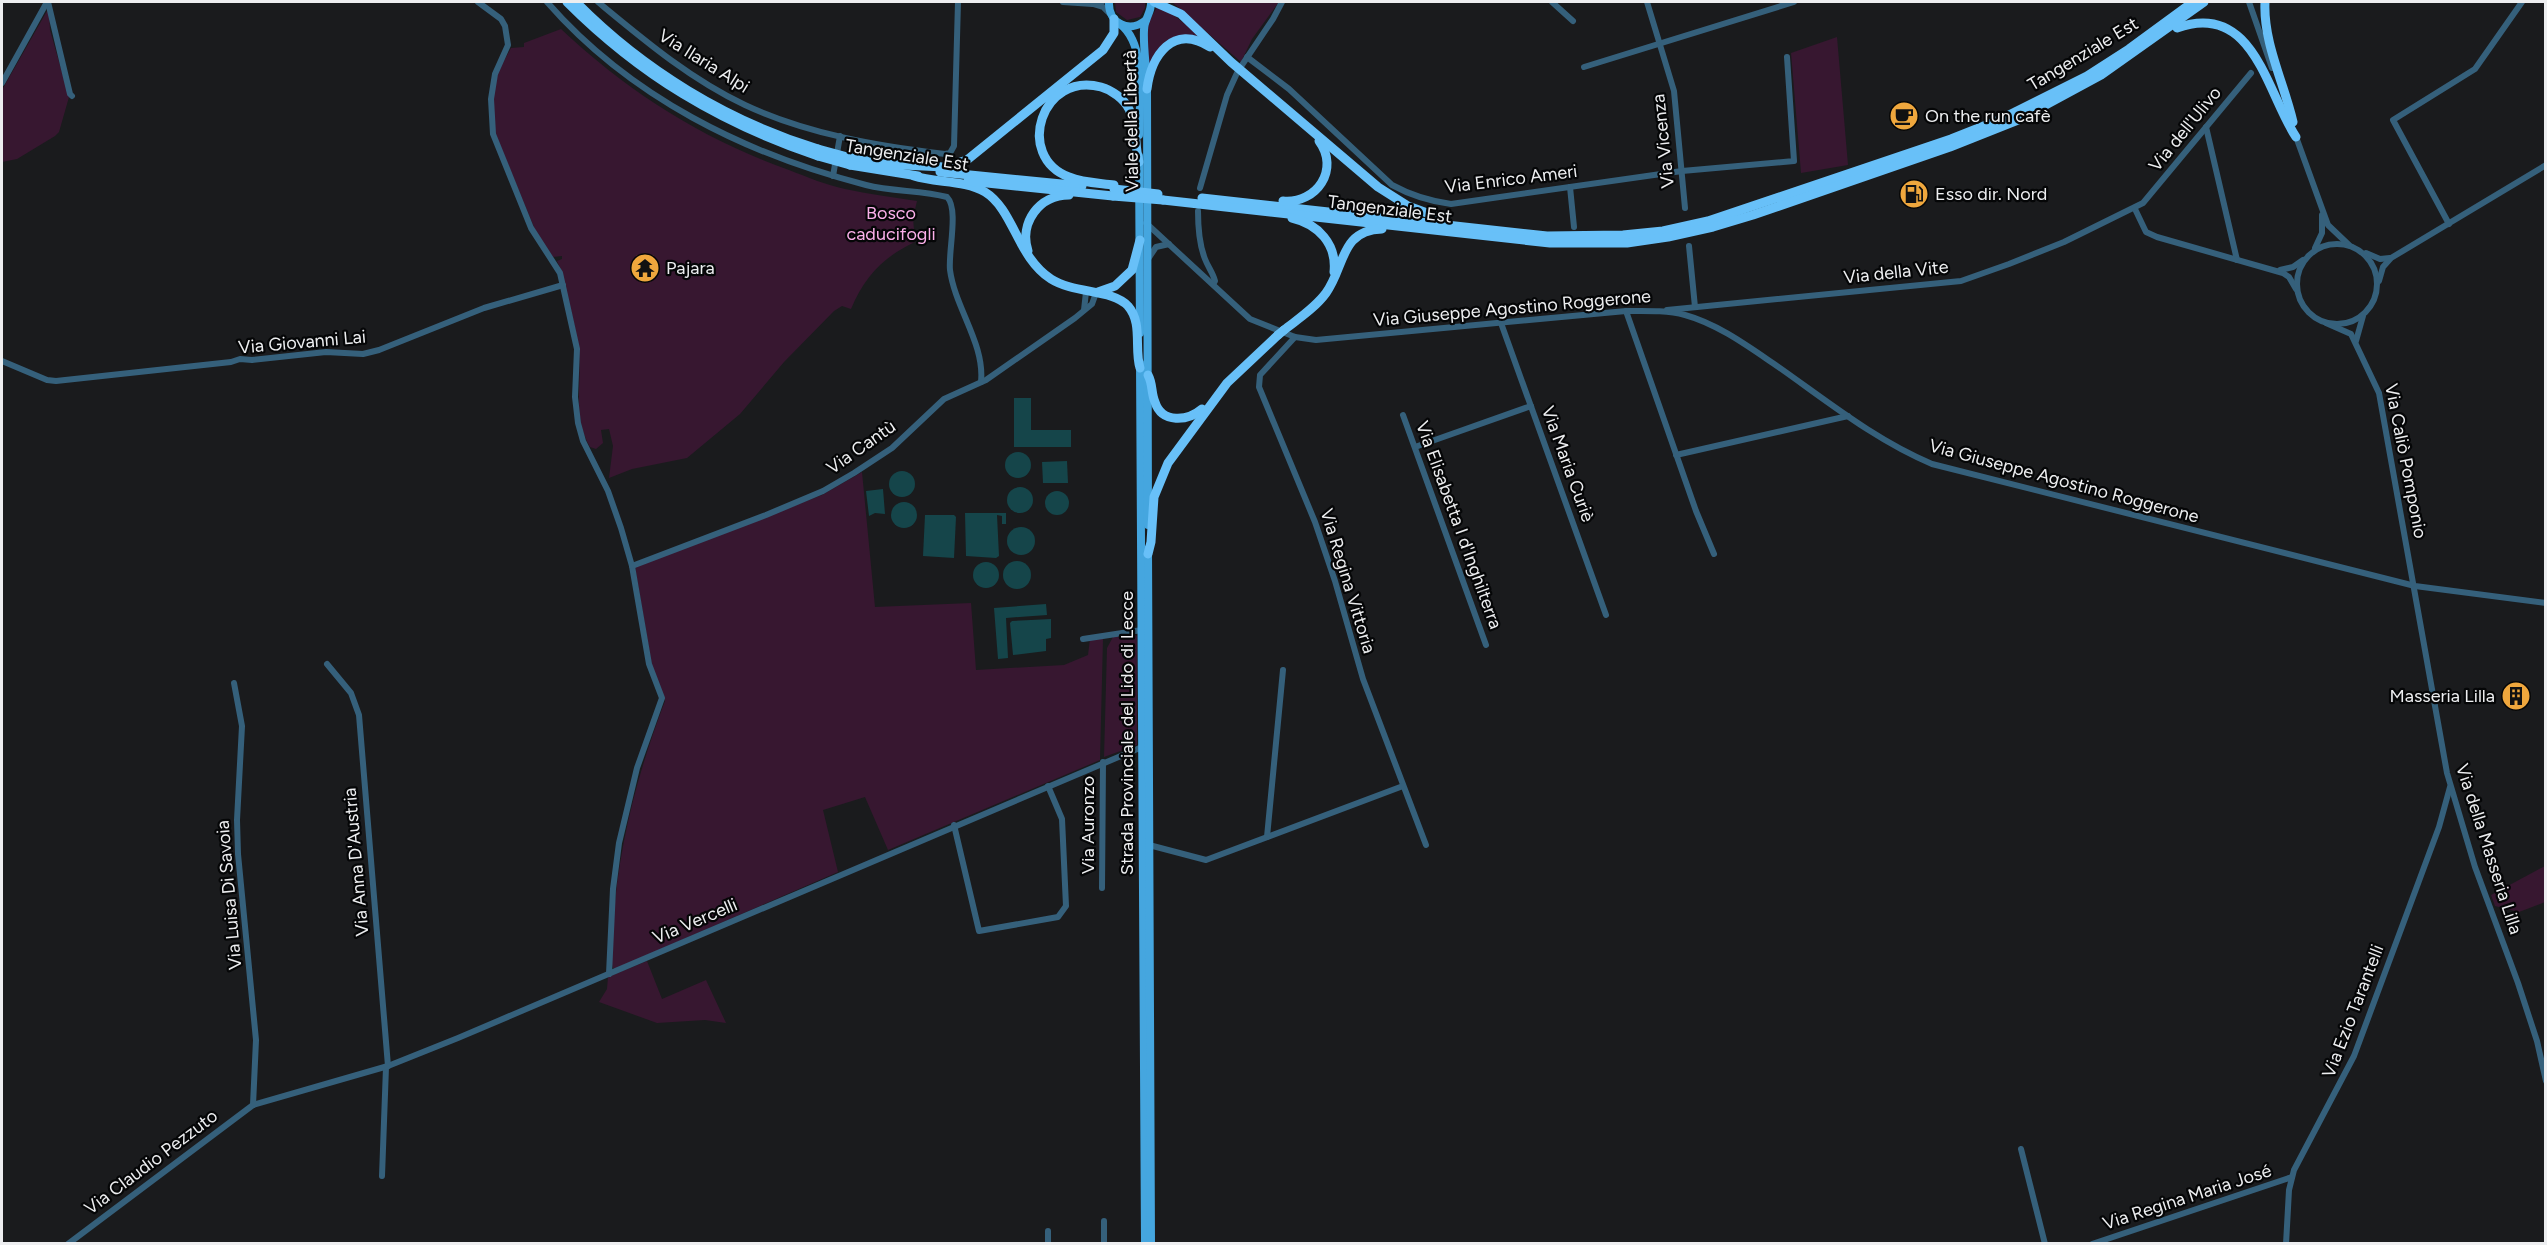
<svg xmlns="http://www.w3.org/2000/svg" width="2547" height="1245" font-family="Figtree,sans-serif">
  <rect width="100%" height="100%" fill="#1a1b1d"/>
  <g fill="#371730">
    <polygon points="1115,2 1145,2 1145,8 1140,17 1127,20 1116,12"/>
    <polygon points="1172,2 1279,2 1252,39 1241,62"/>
    <polygon points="1157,7 1171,13 1203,38 1186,36 1149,64 1146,27"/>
    <polygon points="47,11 49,11 50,30 69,97 59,132 55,136 17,159 2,162 2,90"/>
    <path d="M561,29C628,92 702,139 789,170C807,177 826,185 845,189C868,194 893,197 917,201L913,218L915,242C883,257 865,276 851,309L842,306L834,311L784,362L740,414L687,458L632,469L609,478L613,446L609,429L601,430L603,443L596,449L590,447C572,416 582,384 579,351C576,325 567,298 562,272L557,261L562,259V256L553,257L536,232L494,131L493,94L498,72L511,48L524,47V43Z"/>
    <polygon points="1837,37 1848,165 1801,173 1791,53"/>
    <path d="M862,472L875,607L971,603L976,670L1064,665L1088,655L1090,639H1103L1100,760L888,850L865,797L823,810L838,872L617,968H613C609,956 613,939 613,926C618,848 637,774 665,701L652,666L635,567L822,495Z"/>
    <polygon points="1133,634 1137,636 1137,745 1104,757 1107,648 1113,637"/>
    <polygon points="2545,866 2545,902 2519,912 2495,906 2491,895"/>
    <polygon points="647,961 662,999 706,980 726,1023 705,1020 657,1023 599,1002 607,989 608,977"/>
  </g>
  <g fill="#15454a">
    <polygon points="1014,398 1031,398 1031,430 1071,430 1071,447 1014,447"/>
    <circle cx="1018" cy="465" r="13"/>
    <polygon points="1067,461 1068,483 1043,483 1042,462"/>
    <circle cx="902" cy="484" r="13"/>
    <circle cx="1020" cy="500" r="13"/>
    <polygon points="883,489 885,514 875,513 869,516 866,491"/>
    <circle cx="1057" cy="503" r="12"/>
    <circle cx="904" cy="515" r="13"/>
    <polygon points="965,513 1006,513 1006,524 1002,524 1002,516 997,515 999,556 996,558 966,556"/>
    <polygon points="925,515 954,515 956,517 954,558 923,556"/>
    <circle cx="1021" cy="541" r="14"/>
    <circle cx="1017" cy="575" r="14"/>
    <circle cx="986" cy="575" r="13"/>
    <polygon points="1046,604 1047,615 1006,618 1008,658 998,659 994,608"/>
    <polygon points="1051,619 1051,638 1046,639 1046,651 1013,655 1010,623 1012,621"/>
  </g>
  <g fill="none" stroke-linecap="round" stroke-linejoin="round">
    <g stroke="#35607b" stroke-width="6">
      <polyline points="48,2 70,94 72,96"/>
      <polyline points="478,2 501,19 505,26 508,45 495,74 491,99 493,134 531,228 560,273 577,349 575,397 578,423 583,441 608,491 621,528 632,566 649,664 662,698 637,768 619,843 613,889 609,974"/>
      <path d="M547,2C630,97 745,154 866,185C893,192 921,190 947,197C959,209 948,252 950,270C955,308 985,344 981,382"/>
      <path d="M598,2C644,40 690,79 745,105C807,134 878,146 945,154L950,153L954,146L958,2"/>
      <polyline points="1063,2 1093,4"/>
      <polyline points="1102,2 1093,4 1103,7 1110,14"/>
      <polyline points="1552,2 1573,21"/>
      <polyline points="1647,2 1674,91 1685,208"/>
      <polyline points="2249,2 2272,68"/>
      <path d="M1247,57L1289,89L1392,185C1412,196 1429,201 1451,204L1682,171L1794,161L1787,57"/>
      <polyline points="1242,65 1273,19 1282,2"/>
      <polyline points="1584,67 1794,2"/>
      <polyline points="2,83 47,2"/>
      <polyline points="2206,127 2237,260"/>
      <polyline points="2295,134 2328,225 2349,245"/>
      <polyline points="833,176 840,136"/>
      <polyline points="1570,187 1574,227"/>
      <polyline points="1200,188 1227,95 1237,73"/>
      <polyline points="2135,209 2146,232 2157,237 2283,273 2289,277 2296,289"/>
      <path d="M1198,211C1198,227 1199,244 1205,259C1208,267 1213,273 1215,281L1213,284"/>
      <path d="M1146,223L1250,319L1295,337L1316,340L1626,311C1645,311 1666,310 1685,315C1718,324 1749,347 1777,366C1827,401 1875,440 1932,464L2415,586L2546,603"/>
      <polyline points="2449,224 2393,120 2475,69 2522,2"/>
      <circle cx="2337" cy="284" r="40"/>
      <polyline points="1689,246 1695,307"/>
      <polyline points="2315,248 2322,233 2322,215"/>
      <polyline points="2366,253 2380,259 2390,258"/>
      <polyline points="1148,259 1156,247 1169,244"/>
      <polyline points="2280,270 2293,267 2303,260"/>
      <polyline points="2379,281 2383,267 2391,258 2546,165"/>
      <polyline points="1084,310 1086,292"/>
      <polyline points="1667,310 1961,281 2009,264 2064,242 2143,203 2251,73"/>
      <polyline points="1626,311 1696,511 1714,554"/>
      <polyline points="1501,323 1606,615"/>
      <polyline points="2326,323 2351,334 2379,393 2447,773 2475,867 2518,983 2537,1041 2546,1081"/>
      <polyline points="1295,337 1260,375 1259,387 1315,522 1335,581 1363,679 1426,845"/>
      <polyline points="2356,341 2363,316"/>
      <polyline points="2,361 47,380 56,381 231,362 240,359 252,360 326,352 363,354 379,350 484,308 563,285"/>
      <polyline points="1403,415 1486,645"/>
      <polyline points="1415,447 1531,406"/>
      <polyline points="1676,455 1848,416"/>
      <polyline points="632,566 766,515 823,491 854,473 892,448 944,399 986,380 1075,318 1092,304 1096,293"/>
      <polyline points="1083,639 1142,630"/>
      <polyline points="327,664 351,693 359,715 388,1066"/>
      <polyline points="234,683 242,726 237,820 238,854 256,1040 253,1105"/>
      <polyline points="954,825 979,931 1058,917 1066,906 1062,819 1048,786"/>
      <polyline points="1267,837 1283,670"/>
      <polyline points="1149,845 1206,860 1403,786"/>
      <polyline points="1102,888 1103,762"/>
      <polyline points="2021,1149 2045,1244"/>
      <polyline points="382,1176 386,1067"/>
      <polyline points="1104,1221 1104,1244"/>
      <polyline points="1048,1231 1048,1244"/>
      <polyline points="68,1244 253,1105 388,1066 458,1038 1142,747"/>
      <polyline points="2092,1244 2292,1177"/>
      <polyline points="2286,1244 2289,1190 2294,1170 2354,1056 2439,827 2450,787"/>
    </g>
    <g stroke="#45a6df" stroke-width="8">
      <path d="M1109,2C1108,23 1129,34 1146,20"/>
      <path d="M1120,24C1148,45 1139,103 1139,135"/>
      <polyline points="1139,156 1140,333"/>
      <polyline points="1140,363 1145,1244"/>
      <path d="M1148,525L1147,89C1147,70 1143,49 1144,30C1144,19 1152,12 1151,2"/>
      <polyline points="1148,549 1151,1244"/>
    </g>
    <g stroke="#68c0f8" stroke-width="9">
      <path d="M567,2C640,75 720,123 818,156"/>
      <path d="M576,2C643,70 727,121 818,149"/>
      <polyline points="1154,2 1181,14 1231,62 1378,187 1408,206 1446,220"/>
      <path d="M2265,2C2263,42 2284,83 2293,122"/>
      <path d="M2177,28C2254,0 2267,94 2296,137"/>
      <path d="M1147,89C1151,56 1173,23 1210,47"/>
      <polyline points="851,158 888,165"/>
      <polyline points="882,164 944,167 967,160 1103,50 1114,33 1114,19"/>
      <polyline points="850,165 918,176"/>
      <polyline points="940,172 1082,186"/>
      <path d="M914,176C936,183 965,180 985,192C1014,210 1017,257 1051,279C1075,294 1112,289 1128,306C1143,323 1134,349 1140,368"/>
      <polyline points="968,181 1113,196"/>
      <path d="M1114,185C1100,183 1083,183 1069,177C1014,156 1042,71 1101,87C1112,90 1124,99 1129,109C1138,126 1134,145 1139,162"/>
      <polyline points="1202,198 1547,236 1623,235 1663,231 1708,221 1951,139 1999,120 2087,76 2129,49 2193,2"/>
      <polyline points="1163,200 1550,243 1627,243 1668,237 1713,227 1753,215 1950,147 2018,120 2101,75 2204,2"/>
      <path d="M1283,201C1317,204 1340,169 1319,141"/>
      <path d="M1292,218C1318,224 1337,244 1334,272"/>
      <path d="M1028,251C1019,223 1039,195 1069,195"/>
      <polyline points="1098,292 1115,286 1132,270 1140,240"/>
      <path d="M1284,330C1298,319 1315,308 1326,293C1345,267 1340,230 1382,229"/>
      <path d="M1148,375C1153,384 1151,393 1155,402C1162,424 1188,421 1202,409"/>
      <polyline points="1148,554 1151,542 1154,497 1168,463 1227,383 1278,335"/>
    </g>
    <g stroke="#68c0f8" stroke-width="9">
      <polyline points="818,149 851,158"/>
      <polyline points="818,156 850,165"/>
      <polyline points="1114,189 1158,194"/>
      <polyline points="1113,196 1163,200"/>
      <polyline points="1278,335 1284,330"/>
    </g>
  </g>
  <defs>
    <g id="cafe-disc" transform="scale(1.5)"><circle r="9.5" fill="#efa73d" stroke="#050607"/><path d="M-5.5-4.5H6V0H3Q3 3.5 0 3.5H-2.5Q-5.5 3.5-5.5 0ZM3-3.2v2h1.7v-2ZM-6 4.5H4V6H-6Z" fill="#111"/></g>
    <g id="fuel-disc" transform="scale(1.5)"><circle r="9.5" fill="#efa73d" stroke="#050607"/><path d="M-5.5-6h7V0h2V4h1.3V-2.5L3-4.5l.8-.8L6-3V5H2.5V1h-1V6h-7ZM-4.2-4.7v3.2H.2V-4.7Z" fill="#111"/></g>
    <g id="temple-disc" transform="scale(1.5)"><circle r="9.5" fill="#efa73d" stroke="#050607"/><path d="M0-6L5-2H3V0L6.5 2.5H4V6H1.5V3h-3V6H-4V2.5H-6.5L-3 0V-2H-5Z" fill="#111"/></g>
    <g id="building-disc" transform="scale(1.5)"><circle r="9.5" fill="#efa73d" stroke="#050607"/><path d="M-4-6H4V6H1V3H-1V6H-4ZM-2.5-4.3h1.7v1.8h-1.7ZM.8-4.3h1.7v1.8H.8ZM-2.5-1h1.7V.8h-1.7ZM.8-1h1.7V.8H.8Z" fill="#111"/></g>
  </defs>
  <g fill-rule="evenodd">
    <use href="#cafe-disc" x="1904" y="116"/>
    <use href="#fuel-disc" x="1914" y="194"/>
    <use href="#temple-disc" x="645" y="268"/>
    <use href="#building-disc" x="2516" y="696"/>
  </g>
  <g text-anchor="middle" stroke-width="4.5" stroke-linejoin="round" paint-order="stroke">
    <g font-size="18" fill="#edeef0" stroke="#050607">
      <text transform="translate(2083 54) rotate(-31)" y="6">Tangenziale Est</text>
      <text transform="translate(704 61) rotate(32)" y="6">Via Ilaria Alpi</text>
      <text transform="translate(1131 121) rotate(-91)" y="6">Viale della Libertà</text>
      <text transform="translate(2185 129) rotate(-51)" y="6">Via dell'Ulivo</text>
      <text transform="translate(1663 141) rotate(-96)" y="6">Via Vicenza</text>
      <text transform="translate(907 155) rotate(9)" y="6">Tangenziale Est</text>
      <text transform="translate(1511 179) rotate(-7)" y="6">Via Enrico Ameri</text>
      <text transform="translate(1390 209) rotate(7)" y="6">Tangenziale Est</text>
      <text transform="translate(1896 272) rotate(-6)" y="6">Via della Vite</text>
      <text transform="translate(1512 308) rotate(-5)" y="6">Via Giuseppe Agostino Roggerone</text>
      <text transform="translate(302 342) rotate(-5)" y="6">Via Giovanni Lai</text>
      <text transform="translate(861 447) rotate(-35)" y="6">Via Cantù</text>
      <text transform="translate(2406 461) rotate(79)" y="6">Via Caliò Pomponio</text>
      <text transform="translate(1568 464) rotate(70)" y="6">Via Maria Curiè</text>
      <text transform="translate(2064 481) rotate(15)" y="6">Via Giuseppe Agostino Roggerone</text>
      <text transform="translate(1459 525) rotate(70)" y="6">Via Elisabetta I d'Inghilterra</text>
      <text transform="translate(1348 581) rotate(73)" y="6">Via Regina Vittoria</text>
      <text transform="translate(1127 733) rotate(-90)" y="6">Strada Provinciale del Lido di Lecce</text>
      <text transform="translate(1088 825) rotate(-90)" y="6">Via Auronzo</text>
      <text transform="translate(2489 849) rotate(72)" y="6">Via della Masseria Lilla</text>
      <text transform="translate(356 862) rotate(-95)" y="6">Via Anna D'Austria</text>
      <text transform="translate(229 895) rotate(-95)" y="6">Via Luisa Di Savoia</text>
      <text transform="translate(695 921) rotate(-23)" y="6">Via Vercelli</text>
      <text transform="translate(2353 1011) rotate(-69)" y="6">Via Ezio Tarantelli</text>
      <text transform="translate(151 1162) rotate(-37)" y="6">Via Claudio Pezzuto</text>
      <text transform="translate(2187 1197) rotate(-18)" y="6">Via Regina Maria José</text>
    </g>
    <g font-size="18" fill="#edeef0" stroke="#050607" text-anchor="start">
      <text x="1925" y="122">On the run cafè</text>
      <text x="1935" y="200">Esso dir. Nord</text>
      <text x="666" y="274">Pajara</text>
      <text x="2495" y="702" text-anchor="end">Masseria Lilla</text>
    </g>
    <g font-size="18" fill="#fcb0ea" stroke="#050607">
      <text x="891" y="219">Bosco<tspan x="891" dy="21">caducifogli</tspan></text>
    </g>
  </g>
  <rect width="2547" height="1245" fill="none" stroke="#edeef0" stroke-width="6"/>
</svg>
